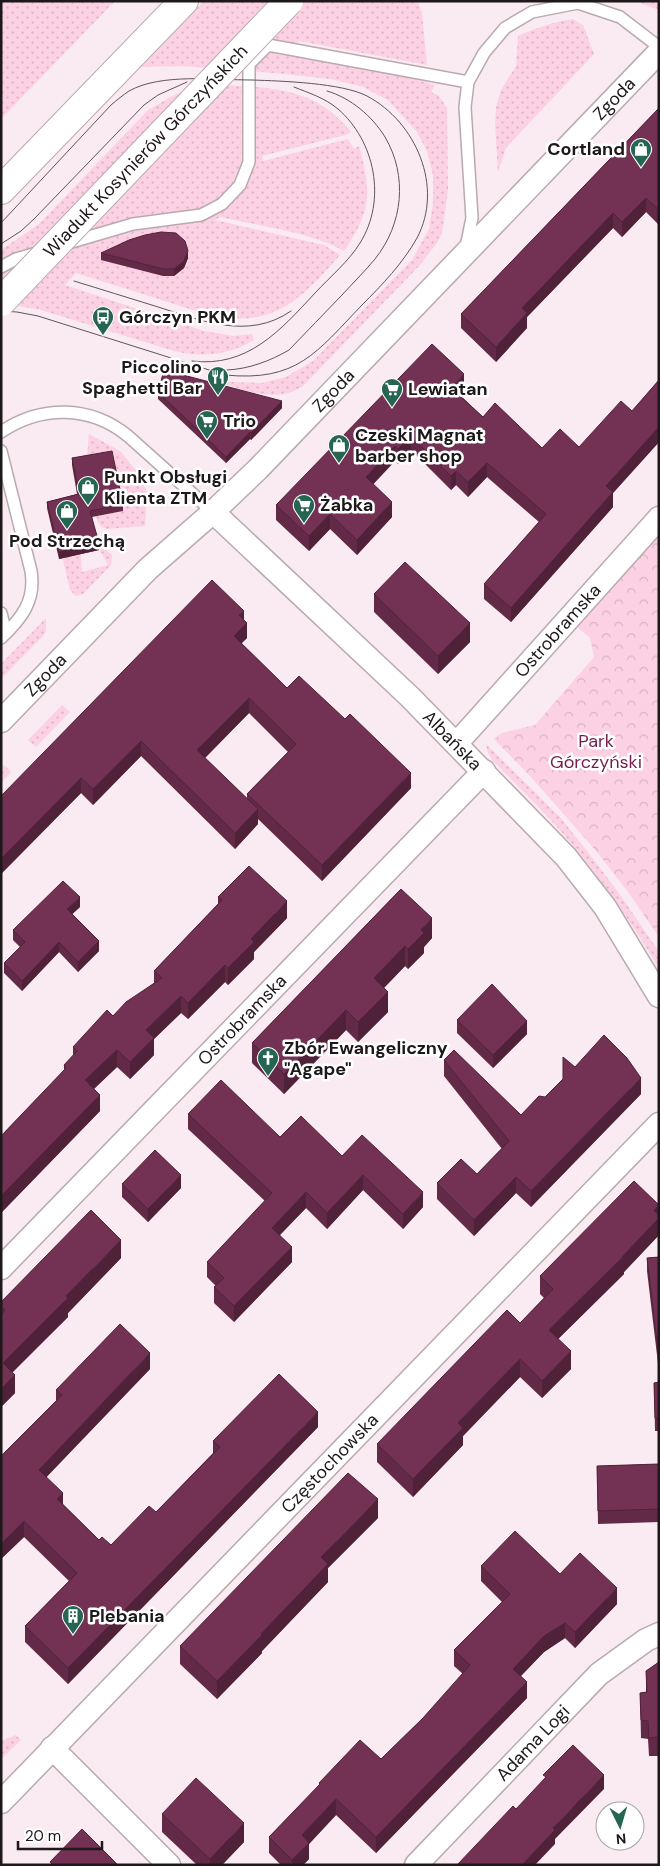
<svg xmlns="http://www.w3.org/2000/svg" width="660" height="1866" font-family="'DM Sans',sans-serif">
  <defs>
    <pattern id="grass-dots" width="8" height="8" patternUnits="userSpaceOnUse" patternTransform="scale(1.25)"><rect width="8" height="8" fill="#fdd1e4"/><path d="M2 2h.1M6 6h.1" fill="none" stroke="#d8b3c3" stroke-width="1.8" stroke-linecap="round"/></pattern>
    <pattern id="park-crowns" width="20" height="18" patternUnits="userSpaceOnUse" patternTransform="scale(1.25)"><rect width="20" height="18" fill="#fdd1e4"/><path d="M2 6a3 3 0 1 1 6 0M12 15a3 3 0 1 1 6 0" fill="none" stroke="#d8b3c3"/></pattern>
  </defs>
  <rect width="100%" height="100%" fill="#faeaf1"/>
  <g fill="url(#grass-dots)">
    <polygon points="1,1 115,1 1,119"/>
    <path d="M204,1H418L422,14L427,65L299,41L288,53L389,71L435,85L431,92L439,96L447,108L448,190L442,233L437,243L420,265L303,386C297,389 291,393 285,394C257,398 230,385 204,377L231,382L262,383L286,377L313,361L412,260L429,229L433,203V175L427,151L417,132L388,100L363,87L331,79L275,73L182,66L141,67Z"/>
    <polygon points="635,1 659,1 659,10"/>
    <path d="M573,19L583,25L594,54L506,148L498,172L495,125L496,107L501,90L516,66L518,36C536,28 553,22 573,19Z"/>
    <path d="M220,85C273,88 315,87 351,132L345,135L262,156L263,161L348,139L354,149L359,146C372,192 371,212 344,251C315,233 255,225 220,217L215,220L324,245L340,255C300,300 274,329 209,315L76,273L65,285L204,331L234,336L252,334L254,340C228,355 203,358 174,351L41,310L19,306L1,305V250L39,224L148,110L174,95L197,87Z"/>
    <path d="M89,434L120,451L139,474L147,492L145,526L106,529C99,526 98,523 96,516L122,511L87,457Z"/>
    <polygon points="80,545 82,572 108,565 97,545 104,548 112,555 111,565 83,594 76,596 70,590 62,555"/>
    <polygon points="46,618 46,631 43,636 1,679 1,664"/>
    <polygon points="62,705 70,712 36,747 28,740"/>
    <path d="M486,744L560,817L591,856L621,896L659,952V968C637,932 613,896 587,863C559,826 526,794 493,761L488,753Z"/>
    <polygon points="4,765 11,772 1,783 1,768"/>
    <polygon points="16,1735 21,1740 1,1759 1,1741"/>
  </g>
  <polygon fill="url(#park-crowns)" points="659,535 659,937 628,892 597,852 530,776 494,739 502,733 535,725 594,657 590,638 577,627"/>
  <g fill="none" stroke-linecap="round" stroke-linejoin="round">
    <g stroke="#b9aab0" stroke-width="14">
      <g id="service">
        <polyline points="65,244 133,224 201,215 222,204 240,185 249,162 249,64 268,45 468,82"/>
        <polyline points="466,247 472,218 465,107 468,82 484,53 505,28 532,12 578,3 620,17 659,47"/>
        <polyline points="1,267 16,259 40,252"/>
        <path d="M1,432C41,405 90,405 128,436L213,512"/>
        <path d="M1,451L31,571C36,601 21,619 1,638"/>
        <polyline points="1,613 6,633"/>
      </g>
    </g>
    <g stroke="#b9aab0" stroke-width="25">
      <g id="minor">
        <path id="s1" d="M213,512L410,697L566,857L605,907L659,996"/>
        <path id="s2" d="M1,721L148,569L213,512L258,469L659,52"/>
        <path id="s3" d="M457,743L659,518"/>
        <path id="s4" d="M1,1268L484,771"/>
        <polyline points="52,1748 169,1865"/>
        <path id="s5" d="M1,1802L659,1124"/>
        <path id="s6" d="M416,1865L599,1674L646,1640L659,1634"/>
      </g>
    </g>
    <g stroke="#b9aab0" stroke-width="30">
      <polyline id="secondary" points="1,190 184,1"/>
    </g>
    <use href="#service" stroke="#fff" stroke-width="11"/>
    <use href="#minor" stroke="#fff" stroke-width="22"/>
    <use href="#secondary" stroke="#fff" stroke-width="28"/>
    <g stroke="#5e565a" stroke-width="1">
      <path d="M1,223L111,105C117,100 123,95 129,91C161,73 215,80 252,80C282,81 342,83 367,96C416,122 444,187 417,238C403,263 382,285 362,305C316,353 297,382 225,375L38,316L17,312L1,311"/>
      <polyline points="1,244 21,231 34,219 144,105 158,95 187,82"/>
      <path d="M74,281C101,289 128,298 155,306C200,320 248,341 291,311"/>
      <path d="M192,361C247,368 280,331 315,293C330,277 349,261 360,243C387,200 375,141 338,109C325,98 309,93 294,87"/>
      <path d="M227,370C249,369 270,361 289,350C307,332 324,313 342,295C353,283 365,271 375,259C403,224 408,176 385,137C372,116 351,98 327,91"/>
    </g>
    <g stroke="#b9aab0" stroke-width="30" stroke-linecap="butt">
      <g id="secondary-bridge">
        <path id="s7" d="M1,302L289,1"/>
      </g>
    </g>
    <use href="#secondary-bridge" stroke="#fff" stroke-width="28"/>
  </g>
  <g fill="#632a47" fill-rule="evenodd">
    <polygon points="659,108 659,225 646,212 622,237 613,228 527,317 527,328 496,362 461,328 461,314"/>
    <polygon points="101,253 188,258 184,268 174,276 163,276 101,260"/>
    <polygon points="659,380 659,442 613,493 613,507 511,622 484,599 484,584 539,522 487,477 468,497 456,485 451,490 411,450 398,464 395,461 373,484 392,517 357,555 330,529 309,551 276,520 276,505 464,389 459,394 483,417 542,448 579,447 632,411"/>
    <polygon points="158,392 282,408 251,440 250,439 226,463 158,399"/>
    <polygon points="72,458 123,504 123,511 92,517 99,550 59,559 47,508 47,502 77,494 72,465"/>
    <polygon points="374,594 470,642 438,674 374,612"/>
    <path d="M244,620L247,638L241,643L287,688L411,788L322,881L258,819V824L235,849L141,756L93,805L81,793L1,874V796ZM249,713L288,752L247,794V799L205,758Z"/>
    <polygon points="401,889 432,938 424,947 424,953 408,969 405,966 384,988 388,1012 358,1042 346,1030 284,1094 252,1063 252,1043"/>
    <polygon points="218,897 287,918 254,952 254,959 228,985 225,982 188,1019 181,1013 154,1039 154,1055 130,1079 117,1067 94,1089 100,1111 1,1213 1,1136 64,1071 64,1065 73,1056 73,1047 154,983 154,971 218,904"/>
    <polygon points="80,907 72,914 99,951 78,972 59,952 22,991 4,973 4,963 20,947 13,940 13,930"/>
    <polygon points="457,1020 527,1034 493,1068 457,1033"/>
    <polygon points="444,1060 521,1115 545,1097 575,1067 641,1094 531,1207 516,1193 474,1236 437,1199 437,1183 477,1174 502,1149 444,1076"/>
    <polygon points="188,1114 280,1137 342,1156 423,1207 403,1229 363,1190 327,1229 306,1208 280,1235 292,1262 234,1322 214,1303 214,1287 216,1286 207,1277 207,1262 265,1201 188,1129"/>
    <polygon points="122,1184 181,1188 148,1222 122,1197"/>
    <polygon points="659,1205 659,1235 624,1272 624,1274 558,1339 571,1369 542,1398 520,1377 463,1436 463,1445 413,1497 377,1462 377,1444 520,1323 544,1298 540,1294 540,1276"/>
    <polygon points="659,1257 659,1372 647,1271 647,1258"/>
    <polygon points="121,1258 68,1313 68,1317 12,1372 15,1393 1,1407 1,1302"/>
    <polygon points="150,1369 46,1477 63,1504 99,1540 111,1545 156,1512 213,1453 213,1441 318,1427 68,1684 25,1642 25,1626 69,1581 24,1537 1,1559 1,1456 56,1401 56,1390"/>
    <polygon points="659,1382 659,1431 655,1431 654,1383"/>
    <polygon points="659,1464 659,1522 598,1524 597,1466"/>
    <polygon points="378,1518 328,1568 328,1582 262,1651 262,1653 217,1699 180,1664 180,1646"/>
    <polygon points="481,1566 560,1574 617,1604 575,1648 565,1638 544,1652 521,1676 527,1698 376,1853 336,1815 309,1844 309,1859 303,1865 281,1865 269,1853 269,1837 319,1786 319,1783 381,1759 423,1718 463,1674 454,1666 454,1650 502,1602 481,1581"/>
    <polygon points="659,1662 659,1756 649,1756 648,1739 641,1738 640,1693 646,1692 646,1671"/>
    <polygon points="162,1814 244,1842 222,1865 197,1865 162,1832"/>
  </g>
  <g fill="#50223a">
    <polygon points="646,198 646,212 622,237 622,222"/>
    <polygon points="613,213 613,228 527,317 527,328 496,362 496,347 522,308"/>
    <polygon points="188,251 188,258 184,268 174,276 174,269"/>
    <polygon points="464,374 464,389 451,402 451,388"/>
    <polygon points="282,401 282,408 251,440 251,433"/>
    <polygon points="659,427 659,442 613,493 613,507 511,622 511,608 606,486"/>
    <polygon points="250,432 250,439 226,463 226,457"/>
    <polygon points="411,436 411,450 398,464 398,449"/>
    <polygon points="395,446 395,461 366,492 366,477"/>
    <polygon points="487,463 487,477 468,497 468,482"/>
    <polygon points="456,471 456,485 451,490 451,476"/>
    <polygon points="392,502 392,517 357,555 357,540"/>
    <polygon points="330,514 330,529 309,551 309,536"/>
    <polygon points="99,543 99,550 59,559 59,552"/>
    <polygon points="244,611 244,626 247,623 247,638 234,651 234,636 239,615"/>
    <polygon points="470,623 470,642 438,674 438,656"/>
    <polygon points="249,698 249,713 197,766 197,750"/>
    <polygon points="141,741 141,756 93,805 93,789"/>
    <polygon points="411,773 411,788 322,881 322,865"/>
    <polygon points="81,778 81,793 1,874 1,859"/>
    <polygon points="258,809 258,824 235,849 235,833"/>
    <polygon points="80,897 80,907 67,919 67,909"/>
    <polygon points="287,901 287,918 254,952 254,959 228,985 228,968 251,939"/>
    <polygon points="432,918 432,938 424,947 424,953 408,969 408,949 421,930"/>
    <polygon points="99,941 99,951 78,972 78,962"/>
    <polygon points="59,942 59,952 22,991 22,981"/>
    <polygon points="405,946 405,966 374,998 374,978"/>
    <polygon points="225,965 225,982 188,1019 188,1003"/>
    <polygon points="388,992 388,1012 358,1042 358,1022"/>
    <polygon points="181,996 181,1013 154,1039 154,1055 130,1079 130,1062 146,1030"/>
    <polygon points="346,1010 346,1030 284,1094 284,1074"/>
    <polygon points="527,1021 527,1034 493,1068 493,1055"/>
    <polygon points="117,1050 117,1067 85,1097 85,1080"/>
    <polygon points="641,1078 641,1094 531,1207 531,1191"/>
    <polygon points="100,1095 100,1111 1,1213 1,1196"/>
    <polygon points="181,1175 181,1188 148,1222 148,1209"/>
    <polygon points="363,1175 363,1190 327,1229 327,1213"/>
    <polygon points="516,1177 516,1193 474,1236 474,1220"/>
    <polygon points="306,1192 306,1208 272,1243 272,1228"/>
    <polygon points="423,1192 423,1207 403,1229 403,1214"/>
    <polygon points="659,1206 659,1235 624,1272 624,1274 549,1348 549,1330 622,1257 654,1210"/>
    <polygon points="121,1240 121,1258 68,1313 68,1317 3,1382 3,1363 66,1296"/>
    <polygon points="292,1247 292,1262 234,1322 234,1306"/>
    <polygon points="571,1351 571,1369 542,1398 542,1381"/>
    <polygon points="150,1353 150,1369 39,1485 39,1470"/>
    <polygon points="520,1359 520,1377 463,1436 463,1445 413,1497 413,1479 458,1423"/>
    <polygon points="15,1375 15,1393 1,1407 1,1389"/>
    <polygon points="318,1412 318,1427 68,1684 68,1668"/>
    <polygon points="63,1493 63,1508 57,1499"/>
    <polygon points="378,1499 378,1518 328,1568 328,1582 262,1651 262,1653 217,1699 217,1681 261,1634 321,1557"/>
    <polygon points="24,1521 24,1537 1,1559 1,1544"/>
    <polygon points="617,1588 617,1604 575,1648 575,1632"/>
    <polygon points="565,1623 565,1638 544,1652 513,1684 513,1669 544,1636"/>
    <polygon points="527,1682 527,1698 376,1853 376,1837"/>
    <polygon points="604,1775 604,1789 555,1839 555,1844 535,1865 522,1865 553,1828"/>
    <polygon points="336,1799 336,1815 309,1844 309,1859 303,1865 292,1865 292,1860 302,1835"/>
    <polygon points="244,1823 244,1842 222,1865 210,1865 210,1859"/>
  </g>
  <g fill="#733153" stroke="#50223a">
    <polygon points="659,108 659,210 646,198 622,222 613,213 522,308 527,313 496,347 461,314"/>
    <polygon points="161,232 176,233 185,241 188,251 184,261 174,269 163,269 101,253 129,240 145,235"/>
    <polygon points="432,344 464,374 451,388 483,417 495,403 542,448 560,429 579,447 621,401 632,411 659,380 659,427 606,486 613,492 511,608 484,584 546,514 487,463 468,482 456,471 451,476 411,436 398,449 395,446 366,477 392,502 357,540 330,514 309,536 276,505"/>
    <polygon points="164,370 282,401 251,433 250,432 226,457 158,392"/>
    <polygon points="112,451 123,504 90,511 99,543 59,552 47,502 79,494 72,458"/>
    <polygon points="405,562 470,623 438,656 374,594"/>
    <polygon points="212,580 244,611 239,615 247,623 234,636 287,688 299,676 345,719 350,714 411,773 322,865 247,794 296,744 249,698 197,750 258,809 235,833 141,741 93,789 81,778 1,859 1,796"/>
    <polygon points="249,866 287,901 251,939 254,942 228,968 225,965 188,1003 181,996 146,1030 154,1038 130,1062 117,1050 85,1080 100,1095 1,1196 1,1136 66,1068 64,1065 77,1051 73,1047 107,1010 113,1016 126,1002 162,978 154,971 222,900 218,897"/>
    <polygon points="63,881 80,897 67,909 99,941 78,962 59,942 22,981 4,963 25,942 13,930"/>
    <polygon points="401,889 432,918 421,930 424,933 408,949 405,946 374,978 388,992 358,1022 346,1010 284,1074 252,1043"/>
    <polygon points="492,984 527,1021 493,1055 457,1020"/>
    <polygon points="604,1035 627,1058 641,1078 531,1191 516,1177 474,1220 437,1183 461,1159 477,1174 509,1141 444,1060 454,1050 521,1115 539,1096 545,1097 563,1079 563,1057 575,1067"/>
    <polygon points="221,1080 280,1137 301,1116 342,1156 362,1135 423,1192 403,1214 363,1175 327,1213 306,1192 272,1228 292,1247 234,1306 214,1287 224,1278 207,1262 272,1193 188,1114"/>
    <polygon points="155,1150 181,1175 148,1209 122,1184"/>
    <polygon points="634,1181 659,1205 659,1206 654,1210 659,1216 659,1218 622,1257 624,1256 549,1330 571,1351 542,1381 520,1359 458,1423 463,1428 413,1479 377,1444 507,1310 520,1323 553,1289 540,1276"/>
    <polygon points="91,1210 121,1240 66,1296 68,1298 3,1363 15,1375 1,1389 1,1315 5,1310 1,1306 1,1302"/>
    <polygon points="659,1257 659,1359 647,1258"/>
    <polygon points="120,1324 150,1353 39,1470 63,1493 57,1499 99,1540 102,1537 111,1545 149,1506 156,1512 220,1447 213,1441 279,1374 318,1412 68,1668 25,1626 77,1573 24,1521 1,1544 1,1456 62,1395 56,1390"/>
    <polygon points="659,1382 659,1432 659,1418 655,1418 654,1383"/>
    <polygon points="659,1464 659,1509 598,1511 597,1466"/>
    <polygon points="348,1473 378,1499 321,1557 328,1564 261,1634 262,1635 217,1681 180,1646"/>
    <polygon points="515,1531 560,1574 580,1553 617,1588 575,1632 565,1623 544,1636 513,1669 527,1682 376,1837 336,1799 302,1835 309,1843 292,1860 269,1837 320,1784 319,1783 360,1740 381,1759 423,1718 470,1665 454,1650 510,1594 481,1566"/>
    <polygon points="659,1662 659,1737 649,1738 648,1721 641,1720 640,1693 647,1692 646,1671"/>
    <polygon points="573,1745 604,1775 553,1828 555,1830 522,1865 457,1865 513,1806 516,1809 546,1777 543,1775"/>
    <polygon points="196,1778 244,1823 210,1859 162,1814"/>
    <polygon points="82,1829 118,1865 53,1865 50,1862"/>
  </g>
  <defs>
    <g id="shop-pin" transform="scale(1.125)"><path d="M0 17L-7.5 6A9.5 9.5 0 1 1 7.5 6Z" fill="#266552" stroke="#fff"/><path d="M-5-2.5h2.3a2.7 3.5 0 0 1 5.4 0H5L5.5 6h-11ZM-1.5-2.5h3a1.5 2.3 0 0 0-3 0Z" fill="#fff"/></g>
    <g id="bus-pin" transform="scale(1.125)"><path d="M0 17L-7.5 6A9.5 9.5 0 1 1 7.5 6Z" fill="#266552" stroke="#fff"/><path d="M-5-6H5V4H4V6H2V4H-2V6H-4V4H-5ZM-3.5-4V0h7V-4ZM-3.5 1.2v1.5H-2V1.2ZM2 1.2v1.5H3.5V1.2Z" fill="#fff"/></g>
    <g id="restaurant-pin" transform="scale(1.125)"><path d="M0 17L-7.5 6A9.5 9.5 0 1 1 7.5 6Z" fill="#266552" stroke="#fff"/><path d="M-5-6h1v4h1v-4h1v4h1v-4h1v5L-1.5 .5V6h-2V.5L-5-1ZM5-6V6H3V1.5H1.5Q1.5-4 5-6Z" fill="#fff"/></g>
    <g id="supermarket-pin" transform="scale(1.125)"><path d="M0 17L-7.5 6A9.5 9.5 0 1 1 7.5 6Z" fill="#266552" stroke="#fff"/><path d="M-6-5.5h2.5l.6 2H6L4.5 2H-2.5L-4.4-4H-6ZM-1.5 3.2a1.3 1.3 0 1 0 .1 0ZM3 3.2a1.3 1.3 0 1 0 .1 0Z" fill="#fff"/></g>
    <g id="church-pin" transform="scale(1.125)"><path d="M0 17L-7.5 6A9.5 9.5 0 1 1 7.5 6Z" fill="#266552" stroke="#fff"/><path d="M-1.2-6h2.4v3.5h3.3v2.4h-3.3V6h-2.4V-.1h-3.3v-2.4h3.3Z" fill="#fff"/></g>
    <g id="building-pin" transform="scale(1.125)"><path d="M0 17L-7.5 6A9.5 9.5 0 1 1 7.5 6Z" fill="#266552" stroke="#fff"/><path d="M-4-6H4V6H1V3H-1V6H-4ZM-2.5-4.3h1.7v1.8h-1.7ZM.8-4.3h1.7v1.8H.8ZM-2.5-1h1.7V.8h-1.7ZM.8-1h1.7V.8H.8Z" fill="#fff"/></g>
  </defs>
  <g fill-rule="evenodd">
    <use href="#shop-pin" x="641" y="149"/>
    <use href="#bus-pin" x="103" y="317"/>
    <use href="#restaurant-pin" x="218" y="377"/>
    <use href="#supermarket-pin" x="392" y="389"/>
    <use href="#supermarket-pin" x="207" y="421"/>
    <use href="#shop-pin" x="339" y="445"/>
    <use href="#shop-pin" x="88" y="487"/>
    <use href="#supermarket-pin" x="304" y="505"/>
    <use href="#shop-pin" x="67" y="511"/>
    <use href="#church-pin" x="268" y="1058"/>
    <use href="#building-pin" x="73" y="1616"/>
  </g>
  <g text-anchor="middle" stroke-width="5" stroke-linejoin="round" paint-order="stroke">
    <g font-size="18" fill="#1d181a" stroke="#fff">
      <text dy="6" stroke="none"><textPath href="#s2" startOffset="874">Zgoda</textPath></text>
      <text dy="6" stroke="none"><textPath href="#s7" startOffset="209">Wiadukt Kosynierów Górczyńskich</textPath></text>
      <text dy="6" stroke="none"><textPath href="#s2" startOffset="469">Zgoda</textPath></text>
      <text dy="6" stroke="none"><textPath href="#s3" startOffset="151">Ostrobramska</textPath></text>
      <text dy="6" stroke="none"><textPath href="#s2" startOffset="64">Zgoda</textPath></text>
      <text dy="6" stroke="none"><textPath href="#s1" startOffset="331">Albańska</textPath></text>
      <text dy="6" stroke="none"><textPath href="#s4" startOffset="346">Ostrobramska</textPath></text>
      <text dy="6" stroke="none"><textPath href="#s5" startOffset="472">Częstochowska</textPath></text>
      <text dy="6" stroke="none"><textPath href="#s6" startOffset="169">Adama Logi</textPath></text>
    </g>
    <g font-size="18" font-weight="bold" fill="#1d181a" stroke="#fff" text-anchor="start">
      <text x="625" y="155" text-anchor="end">Cortland</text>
      <text x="119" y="323">Górczyn PKM</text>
      <text x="202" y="373" text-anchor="end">Piccolino<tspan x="202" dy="21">Spaghetti Bar</tspan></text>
      <text x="408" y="395">Lewiatan</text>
      <text x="223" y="427">Trio</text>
      <text x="355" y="441">Czeski Magnat<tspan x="355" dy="21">barber shop</tspan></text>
      <text x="104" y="483">Punkt Obsługi<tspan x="104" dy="21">Klienta ZTM</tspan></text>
      <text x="320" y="511">Żabka</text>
      <text x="67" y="547" text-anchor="middle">Pod Strzechą</text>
      <text x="284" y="1054">Zbór Ewangeliczny<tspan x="284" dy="21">"Agape"</tspan></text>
      <text x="89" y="1622">Plebania</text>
    </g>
    <g font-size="18" fill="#751d4e" stroke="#fff">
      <text x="596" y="747">Park<tspan x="596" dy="21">Górczyński</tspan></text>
    </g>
  </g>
  <rect width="660" height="1866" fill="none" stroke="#1d181a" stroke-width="5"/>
  <g transform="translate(620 1826) rotate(175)"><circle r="24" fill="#ffffff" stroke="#a5a3a3"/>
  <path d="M0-4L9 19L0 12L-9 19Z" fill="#266552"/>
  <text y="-8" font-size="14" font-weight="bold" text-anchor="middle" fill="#1d181a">N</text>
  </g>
  <path d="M18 1841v8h84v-8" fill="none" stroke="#1d181a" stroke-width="2.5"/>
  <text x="25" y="1841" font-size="15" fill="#1d181a" stroke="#ffffff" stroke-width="4" paint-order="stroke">20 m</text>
</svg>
